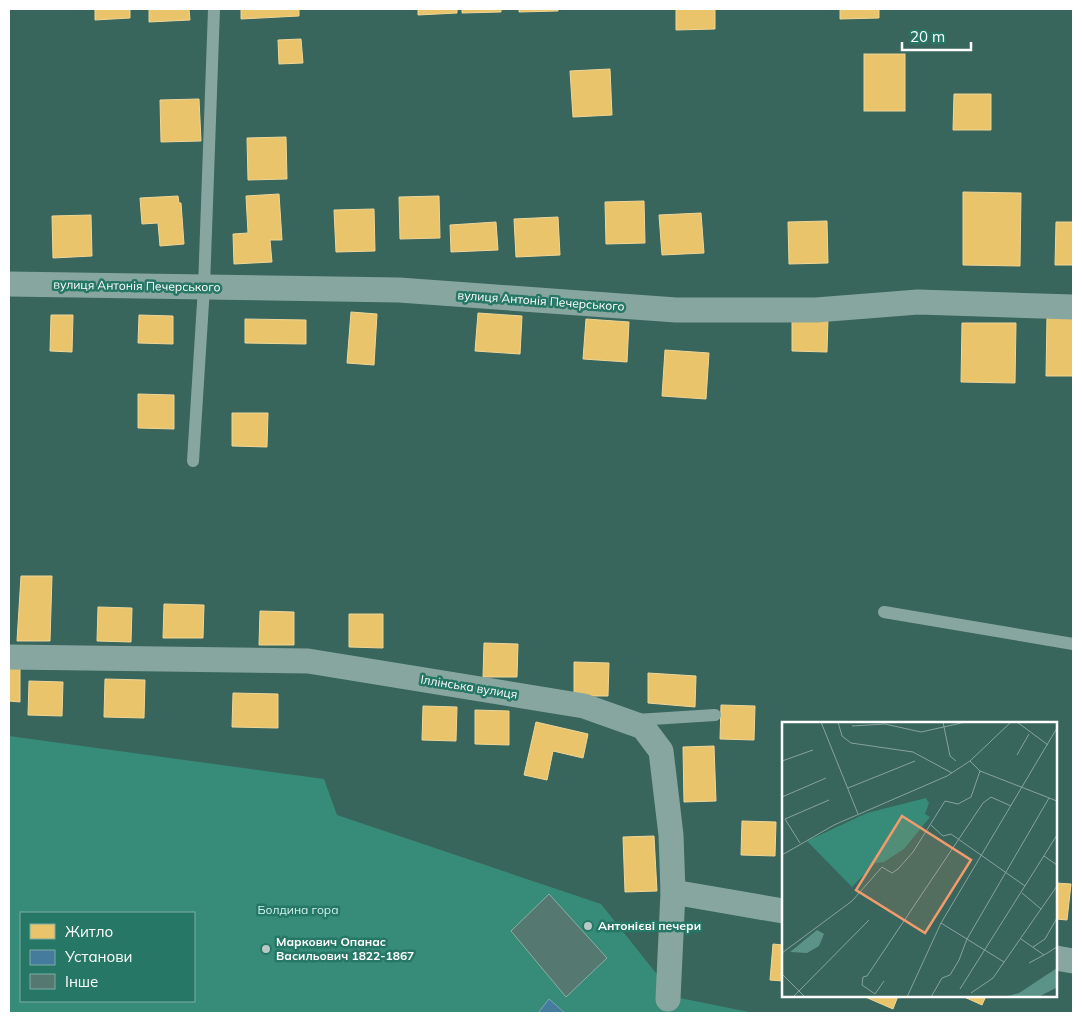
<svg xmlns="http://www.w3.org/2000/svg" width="1082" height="1022" font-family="Mulish,sans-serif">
  <rect width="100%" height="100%" fill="#38655c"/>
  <path fill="#378c79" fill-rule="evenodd" d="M9,736L324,779L337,815L601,904L675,997L754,1013H9ZM21,913H194V1001H21Z"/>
  <g fill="#e9c46a" stroke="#f0d697">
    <polygon points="95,9 130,9 130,18 95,20"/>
    <polygon points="149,9 189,9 190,20 149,22"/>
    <polygon points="241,9 299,9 299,16 241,19"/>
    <polygon points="418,9 457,9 457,13 418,15"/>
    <polygon points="462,9 501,9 501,12 462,13"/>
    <polygon points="519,9 558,9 558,11 519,12"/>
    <polygon points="676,9 715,9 715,29 676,30"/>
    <polygon points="840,9 879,9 879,18 840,19"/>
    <polygon points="301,39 303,63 279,64 278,40"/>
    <rect x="864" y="54" width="41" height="57"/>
    <polygon points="610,69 612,115 573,117 570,71"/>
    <polygon points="954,94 991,94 991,130 953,130"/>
    <polygon points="199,99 201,141 161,142 160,100"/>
    <polygon points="286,137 287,179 248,180 247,138"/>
    <polygon points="963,192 1021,193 1020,266 963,265"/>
    <polygon points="279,194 282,240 270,240 272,262 234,264 233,234 248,233 246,196"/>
    <polygon points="178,196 179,203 181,203 184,244 160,246 158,223 142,224 140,198"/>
    <polygon points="439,196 440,238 400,239 399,197"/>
    <polygon points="644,201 645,243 606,244 605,202"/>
    <polygon points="374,209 375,251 336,252 334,210"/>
    <polygon points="701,213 704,253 662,255 659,215"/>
    <polygon points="91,215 92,256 53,258 52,216"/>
    <polygon points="558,217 560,255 516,257 514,219"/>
    <polygon points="827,221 828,263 789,264 788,222"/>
    <polygon points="496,222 498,250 451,252 450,225"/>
    <polygon points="1056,222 1073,222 1073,265 1055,265"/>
    <polygon points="351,312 377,314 374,365 347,363"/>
    <polygon points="478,313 522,316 520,354 475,351"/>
    <polygon points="51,315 73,315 72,352 50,351"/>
    <polygon points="139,315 173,316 173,344 138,343"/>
    <polygon points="1047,316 1073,317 1073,376 1046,376"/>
    <polygon points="792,317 828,318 827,352 792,351"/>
    <polygon points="245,319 306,320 306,344 245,343"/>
    <polygon points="586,319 629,322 627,362 583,359"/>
    <polygon points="962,323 1016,323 1015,383 961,382"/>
    <polygon points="665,350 709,353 706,399 662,396"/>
    <polygon points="138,394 174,395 174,429 138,428"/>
    <polygon points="232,413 268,413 267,447 232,446"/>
    <polygon points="21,576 52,576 50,641 17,641"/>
    <polygon points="164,604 204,605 203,638 163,638"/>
    <polygon points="98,607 132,608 131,642 97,641"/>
    <polygon points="260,611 294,612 294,645 259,645"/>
    <polygon points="349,614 383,614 383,648 349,647"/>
    <polygon points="484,643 518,644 517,677 483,677"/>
    <polygon points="574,662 609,663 608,696 574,696"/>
    <polygon points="9,668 20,668 20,702 9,701"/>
    <polygon points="648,673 696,676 695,707 648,703"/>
    <polygon points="105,679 145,680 144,718 104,717"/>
    <polygon points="29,681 63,682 62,716 28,715"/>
    <polygon points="233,693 278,694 278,728 232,727"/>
    <polygon points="721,705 755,706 754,740 720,739"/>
    <polygon points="423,706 457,707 456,741 422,740"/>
    <polygon points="475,710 509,711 509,745 475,744"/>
    <polygon points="536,722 588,734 583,758 553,751 547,780 524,775"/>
    <polygon points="714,746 716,801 684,802 683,747"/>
    <polygon points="742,821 776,822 775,856 741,855"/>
    <polygon points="654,836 657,891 625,892 623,837"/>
    <polygon points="1056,883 1071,884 1067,920 1056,919"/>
    <polygon points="773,944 783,945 783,981 770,980"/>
    <polygon points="863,996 898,996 893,1009"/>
    <polygon points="962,996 986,996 982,1005"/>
  </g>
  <polygon fill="#457b9d" stroke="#7da3ba" points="549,999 565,1013 538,1013"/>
  <polygon fill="#557871" stroke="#8faba6" points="549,894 607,958 566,997 511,931"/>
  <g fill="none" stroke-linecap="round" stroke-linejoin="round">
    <g stroke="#88a6a0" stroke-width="12">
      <polyline points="193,461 204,287 214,9"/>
      <polyline points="884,612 1073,644"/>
      <polyline points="636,720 715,715"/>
    </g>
    <g stroke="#88a6a0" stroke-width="25">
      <polyline points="9,284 399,290 676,310 816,310 918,302 1073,307"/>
      <polyline points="9,657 308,661 584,706 643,727 661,751 671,835 673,892 783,911"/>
      <polyline points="1056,958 1073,961"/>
      <polyline points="668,999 673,892"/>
    </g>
  </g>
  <g fill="#b9c9c6" stroke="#267766" stroke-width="2">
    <circle cx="588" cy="926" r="5"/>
    <circle cx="266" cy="949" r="5"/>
  </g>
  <g text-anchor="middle" stroke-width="5" stroke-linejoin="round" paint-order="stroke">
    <g font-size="12" fill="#fff" stroke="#267766">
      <text transform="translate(137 286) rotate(1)" y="4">вулиця Антонія Печерського</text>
      <text transform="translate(541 301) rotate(4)" y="4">вулиця Антонія Печерського</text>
      <text transform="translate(469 687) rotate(9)" y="4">Іллінська вулиця</text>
    </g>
    <g font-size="12" fill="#cef3eb" stroke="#267766">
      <text x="298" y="914">Болдина гора</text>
    </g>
    <g font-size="12" font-weight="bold" fill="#fff" stroke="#267766" text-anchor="start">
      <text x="598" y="930">Антонієві печери</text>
      <text x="276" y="946">Маркович Опанас<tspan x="276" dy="14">Васильович 1822-1867</tspan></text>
    </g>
  </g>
  <g transform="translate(782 722)">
    <rect width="275" height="275" fill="#38655c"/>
    <path d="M144,76L147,81L143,92L148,95L122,127L102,140L93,141L70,165L25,119L85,91Z" fill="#378c79"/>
    <path d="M35,208L42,212L37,224L25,231L8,230ZM275,246L274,266L256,275H222L237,271Z" fill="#5b9388"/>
    <path fill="none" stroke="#88a39d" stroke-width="1" d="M39,0L76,92M56,0L60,14L69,21L131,30L170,51M161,0L168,34L174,39M235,0L266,23M70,4L103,2L139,10L184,0M235,33L247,12M0,39L31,28M188,39L198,49L275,79M66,66L133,39M0,75L44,56M149,103L161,114L169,112L243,164M18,121L3,97L47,78M0,133L52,103L165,54L188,39L229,0M262,134L275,143M240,171L259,187M159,201L222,240M239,217L262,233L247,241M251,225L263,217L275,196M0,231L70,179L100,145L110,151L116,147L131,130L163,79L176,82L189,75L198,49M262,233L275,225M0,252L23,275M102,259L93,272L80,263L81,255L85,254L201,81L209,75L229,84M178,267L275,113M189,271L211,256L275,164M11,275L87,198M125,275L159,201L275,6M149,275L160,256L168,253L177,238L185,217L267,76"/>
    <path fill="#f19b6d" fill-opacity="0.15" stroke="#f19b6d" stroke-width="2.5" d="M120,94L189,138L143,211L74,168Z"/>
    <rect width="275" height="275" fill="none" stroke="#fff" stroke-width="2.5"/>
  </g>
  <rect width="1082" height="1022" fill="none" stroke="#ffffff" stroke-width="20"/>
  <rect x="20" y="912" width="175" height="90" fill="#267766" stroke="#7dada3"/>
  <rect x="30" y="924" width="25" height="15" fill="#e9c46a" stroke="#7dada3"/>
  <text x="65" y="937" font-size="15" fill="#ffffff">Житло</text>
  <rect x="30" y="950" width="25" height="15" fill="#457b9d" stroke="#7dada3"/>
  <text x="65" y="962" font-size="15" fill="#ffffff">Установи</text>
  <rect x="30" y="974" width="25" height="15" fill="#557871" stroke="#7dada3"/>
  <text x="65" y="987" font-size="15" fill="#ffffff">Інше</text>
  <path d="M902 42v8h69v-8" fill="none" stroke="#ffffff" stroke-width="2.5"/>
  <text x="910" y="42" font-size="15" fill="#ffffff" stroke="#267766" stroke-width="4" paint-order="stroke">20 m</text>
</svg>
